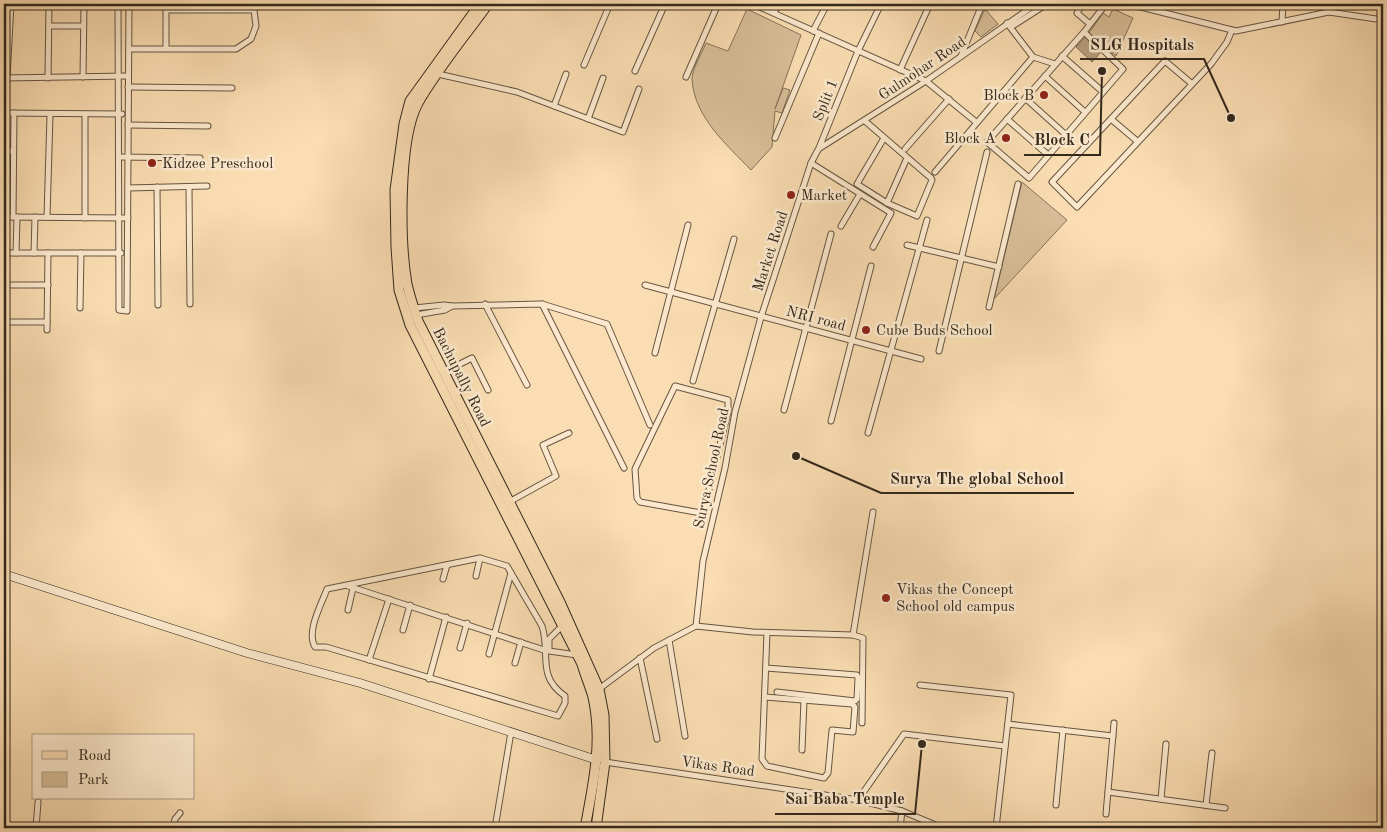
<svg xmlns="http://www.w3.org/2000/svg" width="1387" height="832" font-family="'Old Standard TT',serif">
  <rect width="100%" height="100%" fill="#faddb2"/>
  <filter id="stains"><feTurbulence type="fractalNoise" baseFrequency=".004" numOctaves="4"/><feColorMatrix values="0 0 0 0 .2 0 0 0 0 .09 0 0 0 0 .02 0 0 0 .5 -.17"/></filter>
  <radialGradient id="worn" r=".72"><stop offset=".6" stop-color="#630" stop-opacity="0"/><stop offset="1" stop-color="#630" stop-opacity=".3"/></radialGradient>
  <g fill="#d8be98" stroke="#86735a">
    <path d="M747,9L801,35L775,109L783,88L790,90L782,113L775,111L772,147L751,170C727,145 694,117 692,79C692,69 702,53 706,43L728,51Z"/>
    <polygon points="985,9 998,24 981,37 975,31"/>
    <polygon points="1113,9 1133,18 1116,56 1089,33 1103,13 1109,17"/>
    <polygon points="1022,182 1067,220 994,299"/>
  </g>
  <polygon fill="#b79f7f" stroke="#836f57" points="1086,36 1102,51 1092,62 1076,47"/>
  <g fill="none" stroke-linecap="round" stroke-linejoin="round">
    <g stroke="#665542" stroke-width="7">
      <g id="street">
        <polyline points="118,4 119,310 127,311 129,4"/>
        <polyline points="166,4 166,48"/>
        <polyline points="753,4 926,81 976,122"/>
        <polyline points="1075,4 1080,8 1077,13 1090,24"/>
        <polyline points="1129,4 1236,31 1329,12 1383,20"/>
        <polyline points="774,13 778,4"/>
        <polyline points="1282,22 1283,4"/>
        <polyline points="1007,23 1033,57 1055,64"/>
        <polyline points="49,26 83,26"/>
        <polyline points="1011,27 1047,4"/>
        <polyline points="813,31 827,4"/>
        <polyline points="1084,32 1123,69 1029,178 987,142 1084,32 1106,4"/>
        <polyline points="129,49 236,49 251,39 256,26 254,10 166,10"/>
        <polyline points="961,56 981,7"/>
        <polyline points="1062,56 1103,92"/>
        <polyline points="584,65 610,4"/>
        <polyline points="900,70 930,4"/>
        <polyline points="635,71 665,4"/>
        <polyline points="438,74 517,92 623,132 639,89"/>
        <polyline points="1045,76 1085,112"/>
        <polyline points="83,77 84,4"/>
        <polyline points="686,77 718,4"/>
        <polyline points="4,78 128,76"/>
        <polyline points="7,78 11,4"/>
        <polyline points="48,78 49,4"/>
        <polyline points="1191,83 1165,61 1052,182 1077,207 1211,64 1227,42 1232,30"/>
        <polyline points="128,87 232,88"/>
        <polyline points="1025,98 1065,134"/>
        <polyline points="554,106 566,74"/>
        <polyline points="4,113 122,114"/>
        <polyline points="588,119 603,78"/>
        <polyline points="1007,119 1047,154"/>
        <polyline points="1111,119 1137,141"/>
        <path d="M865,121C887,140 909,159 931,178L932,180L917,216L887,203L857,184L884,138"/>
        <polyline points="128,125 208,126"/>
        <polyline points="775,138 819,33"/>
        <polyline points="820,148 926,81 1036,4"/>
        <polyline points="905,149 949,99"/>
        <polyline points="4,151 12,151"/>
        <polyline points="119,157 200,158"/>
        <polyline points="811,163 891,213 873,247"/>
        <polyline points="935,172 1033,57"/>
        <polyline points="157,187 158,305"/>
        <polyline points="189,187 190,304"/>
        <polyline points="128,188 207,186"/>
        <polyline points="887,203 907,158"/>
        <polyline points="4,217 128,218"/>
        <polyline points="13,217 14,113"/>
        <polyline points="47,217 50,115"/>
        <polyline points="85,218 85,114"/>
        <polyline points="841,226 860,194"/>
        <polyline points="907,245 999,267"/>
        <polyline points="4,253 121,253"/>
        <polyline points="16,253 17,217"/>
        <polyline points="34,253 35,217"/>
        <polyline points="4,285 48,285"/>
        <polyline points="645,285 921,359"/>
        <polyline points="485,304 527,385"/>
        <polyline points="542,304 624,468"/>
        <polyline points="452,306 542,304 607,324 650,425"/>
        <polyline points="989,307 1018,184"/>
        <polyline points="80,308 81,253"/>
        <polyline points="414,308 444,305 452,306 445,310 416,315"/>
        <polyline points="4,322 47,322"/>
        <polyline points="47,330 48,253"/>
        <polyline points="939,351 987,152"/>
        <polyline points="655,353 688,225"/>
        <polyline points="444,372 472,358 488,390"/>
        <polyline points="693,381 734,239"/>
        <polygon points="675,386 728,400 728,412 704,510 701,513 640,502 637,498 635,469"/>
        <polyline points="784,410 831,234"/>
        <polyline points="831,421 871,266"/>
        <polyline points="868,433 927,220"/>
        <polyline points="509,502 556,476 543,445 569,433"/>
        <path d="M480,558L507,566L542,626C551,654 536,676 565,696V703L558,716L326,647H315C306,632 321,605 327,589Z"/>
        <polyline points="476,576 480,558"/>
        <polyline points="443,579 447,565"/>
        <polyline points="348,586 547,651"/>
        <polyline points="348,610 353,588"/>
        <polyline points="563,625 549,639 549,651 577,655"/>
        <polyline points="696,626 703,561 725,468 735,412 761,317 811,163 819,148 858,51 881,4"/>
        <polyline points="696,626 753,632 853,635 863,638 862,723"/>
        <polyline points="403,630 410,605"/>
        <polyline points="853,635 873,512"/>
        <polyline points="669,640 685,736"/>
        <polyline points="460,648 467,623"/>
        <polyline points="489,654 511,573"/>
        <polyline points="640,658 657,739"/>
        <polyline points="369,660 389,599"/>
        <polyline points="515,663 521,642"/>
        <polyline points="766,668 857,675 858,678 857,699 855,701 777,692"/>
        <polyline points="429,679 446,617"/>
        <polyline points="920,685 1011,695 996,828"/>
        <polyline points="599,689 654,648 696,626"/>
        <polyline points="765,697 852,704 855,707 853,732 832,730 828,773 824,778 767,766 762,759 767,633"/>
        <polyline points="1008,724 1113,736"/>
        <polyline points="802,750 804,700"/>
        <polyline points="605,762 858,800 902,811 943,828"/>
        <polyline points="1108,792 1225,808"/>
        <polyline points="1161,799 1166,744"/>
        <polyline points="858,800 904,734 1005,746"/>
        <polyline points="1056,805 1063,730"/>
        <polyline points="1206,805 1212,753"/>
        <polyline points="1106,814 1114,723"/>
        <polyline points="4,828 5,828"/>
        <polyline points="36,828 38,802"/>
        <polyline points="90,828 107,828"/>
        <polyline points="173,828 175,819 180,813"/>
        <polyline points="495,828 511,732"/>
        <polyline points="900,828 902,811"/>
      </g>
    </g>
    <g stroke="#34281c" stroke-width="9">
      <polyline id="secondary" points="4,574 247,653 360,683 597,760"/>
    </g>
    <g stroke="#34281c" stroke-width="11">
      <g id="primary">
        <path d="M480,4L410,101L404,124L395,190L396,247L399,290L410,325L582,664C585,675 590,686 593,697C603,742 593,785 585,828"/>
        <path d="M488,4C465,36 438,68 418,103C398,140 400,243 407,284C410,297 414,309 418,321L560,602L599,689L604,715L605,762L596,828"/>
      </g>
    </g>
    <use href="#street" stroke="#fce9cd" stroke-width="5"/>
    <use href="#secondary" stroke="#fce9cd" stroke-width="8"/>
    <use href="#primary" stroke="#faddb2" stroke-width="9"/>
  </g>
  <g fill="#8f2418" stroke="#fce9cd" stroke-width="2">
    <circle cx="1044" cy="95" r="5"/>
    <circle cx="1006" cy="138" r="5"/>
    <circle cx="152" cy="163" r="5"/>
    <circle cx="791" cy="195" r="5"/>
    <circle cx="866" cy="330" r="5"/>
    <circle cx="886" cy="598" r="5"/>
  </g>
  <g text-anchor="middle" stroke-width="5" stroke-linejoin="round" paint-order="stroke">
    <g font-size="15" fill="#34281c" stroke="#fce9cd">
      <text transform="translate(922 68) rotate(-34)" y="5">Gulmohar Road</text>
      <text transform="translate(825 100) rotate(-68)" y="5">Split 1</text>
      <text transform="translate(770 251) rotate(-72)" y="5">Market Road</text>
      <text transform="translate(816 318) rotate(15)" y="5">NRI road</text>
      <text transform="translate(462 377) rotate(63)" y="5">Bachupally Road</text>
      <text transform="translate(711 468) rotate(-78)" y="5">Surya School Road</text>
      <text transform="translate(718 766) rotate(8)" y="5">Vikas Road</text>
    </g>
    <g font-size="15" fill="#34281c" stroke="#fce9cd" text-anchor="start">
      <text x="1034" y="100" text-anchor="end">Block B</text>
      <text x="996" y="143" text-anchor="end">Block A</text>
      <text x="162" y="168">Kidzee Preschool</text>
      <text x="801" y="200">Market</text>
      <text x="876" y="335">Cube Buds School</text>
      <text x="896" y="594">Vikas the Concept<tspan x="896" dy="17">School old campus</tspan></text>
    </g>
  </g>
  <path fill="none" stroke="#34281c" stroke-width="2" d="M1231 118L1204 59H1080M1102 71L1100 155H1024M796 456L881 493H1074M922 744L915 814H775"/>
  <g fill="#34281c" stroke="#fce9cd" stroke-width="2">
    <circle cx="1231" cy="118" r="5"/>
    <circle cx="1102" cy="71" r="5"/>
    <circle cx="796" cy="456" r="5"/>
    <circle cx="922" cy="744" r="5"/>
  </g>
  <g font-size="16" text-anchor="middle" font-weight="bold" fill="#34281c" stroke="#fce9cd" stroke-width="5" stroke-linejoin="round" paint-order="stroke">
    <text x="1142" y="50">SLG Hospitals</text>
    <text x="1062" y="145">Block C</text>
    <text x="977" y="484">Surya The global School</text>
    <text x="845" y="804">Sai Baba Temple</text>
  </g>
  <rect width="1387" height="832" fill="none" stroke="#faddb2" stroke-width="20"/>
  <rect x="5" y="5" width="1377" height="822" fill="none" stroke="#34281c" stroke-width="2.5"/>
  <rect x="10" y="10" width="1367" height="812" fill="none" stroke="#34281c"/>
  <rect x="32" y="734" width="162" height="65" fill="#fce9cd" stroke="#ac9c86"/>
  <rect x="42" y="751" width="25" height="8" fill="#faddb2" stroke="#ac9c86"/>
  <text x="78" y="760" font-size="15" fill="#34281c">Road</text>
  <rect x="42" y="772" width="25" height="15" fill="#d8be98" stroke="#ac9c86"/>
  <text x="78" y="784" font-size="15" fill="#34281c">Park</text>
  <rect width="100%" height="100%" filter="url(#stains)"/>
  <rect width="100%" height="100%" fill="url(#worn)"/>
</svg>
